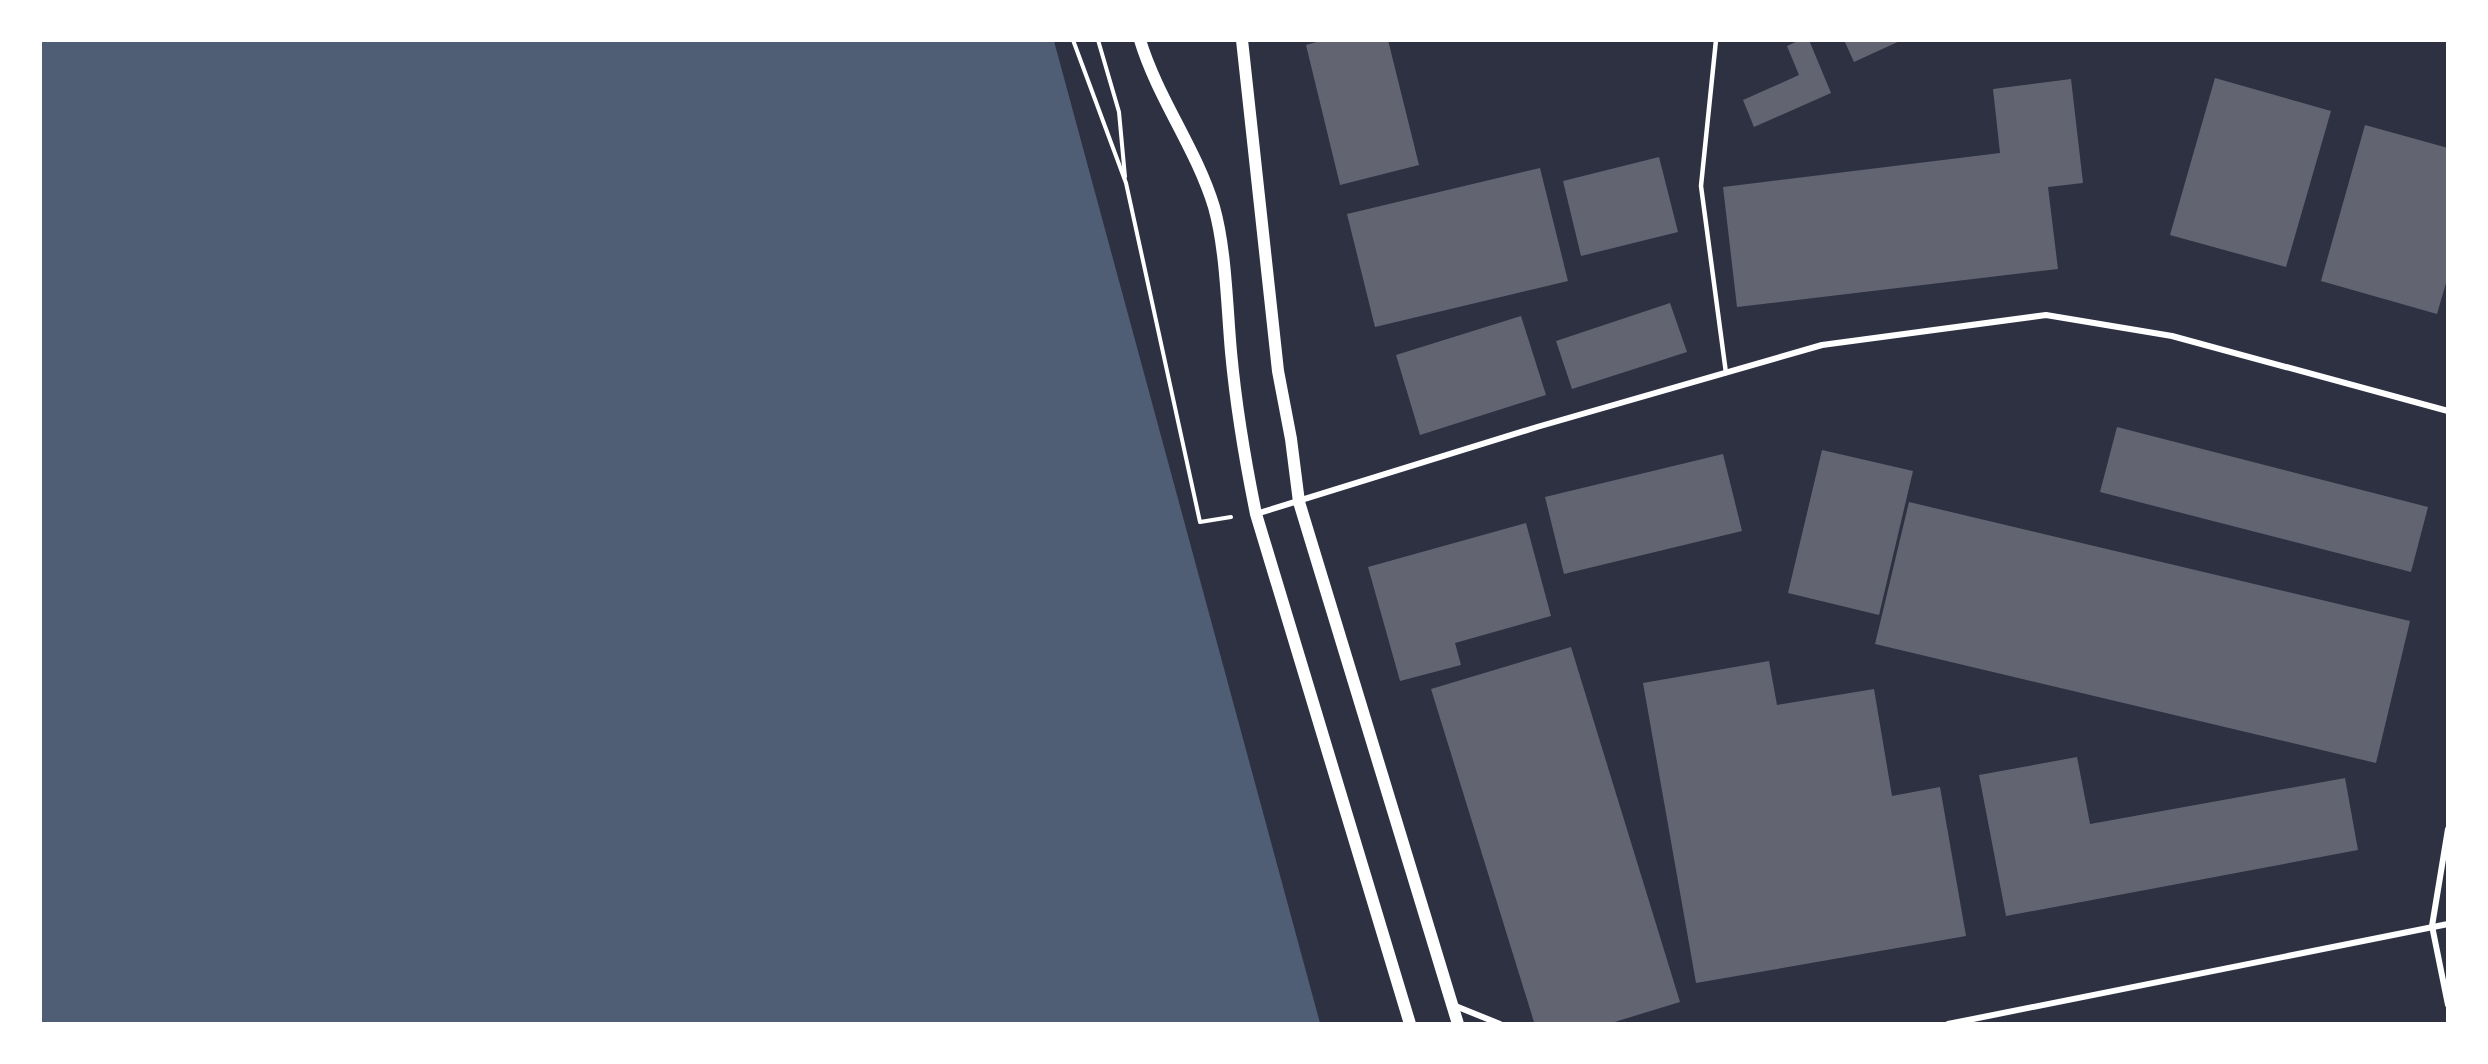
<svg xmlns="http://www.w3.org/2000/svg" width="2488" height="1064" font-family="Bitter,serif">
  <rect width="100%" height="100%" fill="#2d3142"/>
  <polygon fill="#4f5d75" points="40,41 1054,41 1320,1023 41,1023"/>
  <g fill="#626471">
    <polygon points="1323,40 1388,40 1419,165 1340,185 1306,45"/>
    <polygon points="1800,40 1809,40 1831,93 1754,127 1743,100 1799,75 1787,46"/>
    <polygon points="1844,40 1902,40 1854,62"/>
    <polygon points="2215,78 2331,111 2286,267 2170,235"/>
    <polygon points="2071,79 2083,183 2048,187 2058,269 1737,307 1723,187 2000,153 1993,89"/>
    <polygon points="2365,125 2448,148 2448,276 2437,314 2321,281"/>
    <polygon points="1659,157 1678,232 1581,256 1563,181"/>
    <polygon points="1540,168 1568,281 1375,327 1347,214"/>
    <polygon points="1670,303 1687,352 1572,389 1556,341"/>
    <polygon points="1521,316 1546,395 1420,435 1396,355"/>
    <polygon points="2117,427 2428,507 2411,572 2100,492"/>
    <polygon points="1822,450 1913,471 1879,615 1788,593"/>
    <polygon points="1723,454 1742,531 1564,574 1545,497"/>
    <polygon points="1909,502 2410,621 2376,763 1875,644"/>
    <polygon points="1526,523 1551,616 1455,643 1461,665 1400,681 1368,567"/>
    <polygon points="1571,647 1680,1002 1608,1024 1534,1022 1431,689"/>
    <polygon points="1769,661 1777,705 1874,689 1892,796 1940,787 1966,936 1696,983 1643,683"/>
    <polygon points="2077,757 2090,824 2345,778 2358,850 2006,916 1979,775"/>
  </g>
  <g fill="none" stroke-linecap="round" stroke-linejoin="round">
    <g stroke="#fff" stroke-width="4">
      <polyline points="1073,40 1126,183 1200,522 1231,517"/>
      <polyline points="1098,40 1119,112 1125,177"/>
    </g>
    <polyline stroke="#fff" stroke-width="4.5" points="1716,40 1701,186 1726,373"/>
    <g stroke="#fff" stroke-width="6">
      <polyline points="1256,514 1537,427 1822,345 2046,315 2172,336 2448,411"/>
      <polyline points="2448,829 2432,926 2448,1005"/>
      <polyline points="1453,1005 1500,1024"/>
      <polyline points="1948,1024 2448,924"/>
    </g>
    <g stroke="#fff" stroke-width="12">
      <path d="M1140,40C1158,99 1196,148 1214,207C1226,249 1227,308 1231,352C1236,406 1245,460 1256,514L1410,1024"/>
      <polyline points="1242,40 1278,371 1291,439 1299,502 1458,1024"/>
    </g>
  </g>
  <rect width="2488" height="1064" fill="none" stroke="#ffffff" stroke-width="84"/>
</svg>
